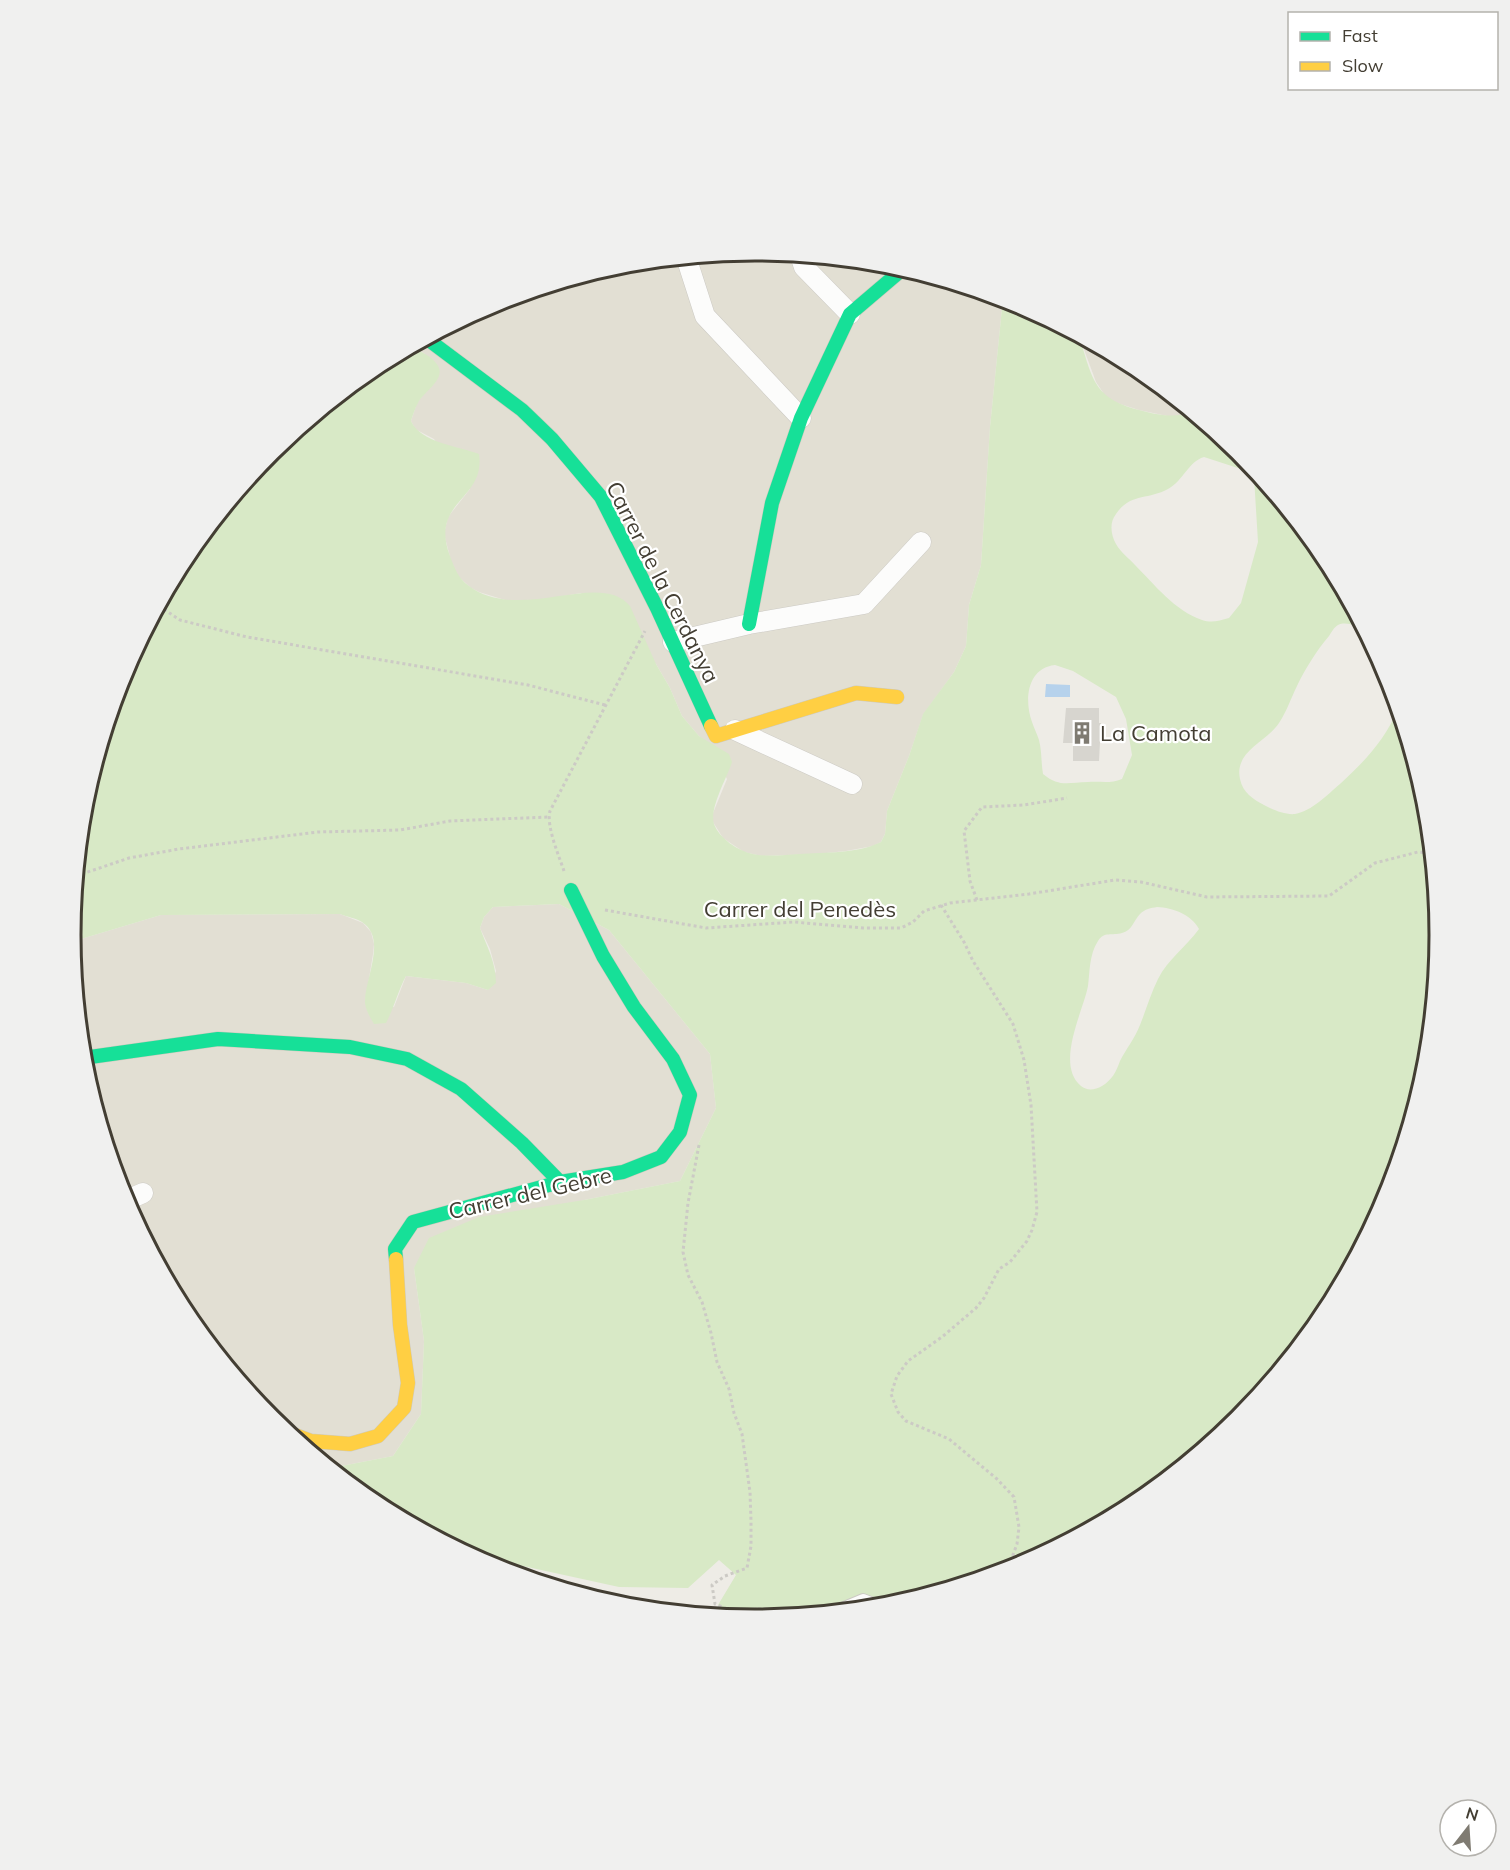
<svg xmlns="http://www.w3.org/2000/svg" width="1510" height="1870" font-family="Mulish,sans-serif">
  <rect width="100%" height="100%" fill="#eeece6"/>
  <g fill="#e2dfd3">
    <polygon points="755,251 889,264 1003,298 990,427 981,565 969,605 966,646 954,672 923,715 909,756 887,811 885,834 881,842 873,846 846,851 817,854 762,856 744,852 723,838 713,822 713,813 727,779 706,742 699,736 682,716 670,688 656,664 581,593 534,601 505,600 479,592 471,588 459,577 453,568 444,534 448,517 470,489 434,439 415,429 411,421 417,403 423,395 425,354 412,346 493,302 622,264"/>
    <polygon points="1079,336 1136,366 1193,413 1172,417 1139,410 1114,402 1106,397 1096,382"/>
    <polygon points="559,904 609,930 710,1054 716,1108 680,1181 584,1200 414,1268 424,1341 421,1414 393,1456 331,1468 271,1419 186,1315 122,1197 84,1068 71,942 161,915 340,914 363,923 371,932 374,944 373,954 365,1003 394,1007 406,976 466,983 488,990 496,971 490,949 480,928 484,917 493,907"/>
  </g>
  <path fill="#d8e9c6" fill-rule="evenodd" d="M1003,298L1017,303L1079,336C1093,380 1093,399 1143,411C1162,416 1173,417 1193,413L1239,451L1324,555L1364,629C1356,626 1346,621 1338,625C1334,627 1331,633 1329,636C1317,650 1305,669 1297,686C1291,698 1287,711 1279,723C1266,743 1234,751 1240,779C1243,793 1253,799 1264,805C1273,810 1285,815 1295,814C1312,811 1327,795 1340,784C1364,762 1385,740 1398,709L1426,802L1439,935L1426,1069L1387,1197L1324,1316L1239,1419L1135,1504L1017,1568L888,1606L755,1619L717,1616L718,1605L736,1575L719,1560L688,1588L619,1587L468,1554L374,1504L331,1468L393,1456L421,1414L424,1341L414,1268L429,1238L479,1217L584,1200L680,1181L716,1108L710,1054L609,930L559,904L493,907L484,917L480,928C487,947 496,962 496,983L488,990L466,983L406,976C398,991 394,1008 386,1023L374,1024C370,1017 366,1011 365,1003C364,979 388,939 362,922C356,918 347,917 340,914L161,915L71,942L84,801L123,673L186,554L271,451L375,366L412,346C420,352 430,355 436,363C449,378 424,391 418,403C415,408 413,415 411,421C421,443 458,446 479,454C486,500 429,501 450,556C455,569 458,578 469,586C520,624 599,569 630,606L656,664L670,688L682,716L699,736L729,754L732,762C727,778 709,808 714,824C719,838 738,851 753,854C768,857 784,855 799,854C826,852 856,854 881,842L885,834L887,811L909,756L923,714L954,672L966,646L969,605L981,565L990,427ZM1204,457L1244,470L1254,477L1258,542L1241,603L1229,618C1219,621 1211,623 1202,620C1175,611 1154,584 1135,565C1129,558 1121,553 1116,544C1111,535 1109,523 1116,514C1130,493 1148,500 1168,489C1184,480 1188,462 1204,457ZM1055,665L1073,671L1116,697L1126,719L1132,755L1122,779C1110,784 1101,781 1088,782C1069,782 1060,788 1043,774C1041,763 1042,751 1039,740C1037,734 1034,728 1032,722C1024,700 1027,668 1055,665ZM1157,907C1173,908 1191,914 1199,929C1186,947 1168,959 1158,979C1151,993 1146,1010 1140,1025C1135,1038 1126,1049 1120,1061C1116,1072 1112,1080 1102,1086C1095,1090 1087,1091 1081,1086C1055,1064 1083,1012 1088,986C1090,971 1089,955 1098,941C1104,931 1112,936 1122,933C1132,931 1134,920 1140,914C1145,909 1151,908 1157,907Z"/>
  <polygon fill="#b6d2ec" points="1046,684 1070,685 1070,697 1045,697"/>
  <polygon fill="#d7d5cf" points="1066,708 1099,708 1099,723 1101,723 1099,761 1073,761 1073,743 1063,743"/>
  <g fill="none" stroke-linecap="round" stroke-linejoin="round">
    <g stroke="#cccac4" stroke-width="12">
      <polyline id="lane" points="832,1612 863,1599 876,1604 877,1607"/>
    </g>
    <g stroke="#cccac4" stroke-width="21">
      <g id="street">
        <polyline points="800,255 804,267 850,314"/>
        <polyline points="686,257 705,316 801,418"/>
        <polyline points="673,642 749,624 864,604 921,542"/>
        <polyline points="735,730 852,784"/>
        <polyline points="125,1201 143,1193"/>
      </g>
    </g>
    <g stroke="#cecabd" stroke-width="15">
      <g id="fast">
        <polyline points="426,338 522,410 552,439 601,497 657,608 711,726"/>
        <polyline points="749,624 772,503 801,418 850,314 904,268"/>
        <polyline points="83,1058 218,1039 350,1047 407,1059 461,1089 522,1143 560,1182"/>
        <polyline points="396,1259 395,1249 413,1222 560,1182 623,1172 661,1157 680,1132 690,1095 673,1059 634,1007 603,956 571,890"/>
      </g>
    </g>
    <g stroke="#cecabd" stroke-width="15">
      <g id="slow">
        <polyline points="711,726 716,736 856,693 897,697"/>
        <polyline points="287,1432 311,1441 350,1444 378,1436 404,1408 408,1383 400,1325 396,1259"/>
      </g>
    </g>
    <g stroke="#cccac5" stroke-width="3" stroke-dasharray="3 3" stroke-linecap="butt">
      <polyline points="159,606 180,620 247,637 528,685 605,705"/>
      <path d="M564,871C559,856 546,826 550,811L645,631"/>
      <polyline points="76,876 129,858 179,849 318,832 400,830 450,821 548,817"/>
      <polyline points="977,900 970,881 964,831 982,807 1024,805 1067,798"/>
      <polyline points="941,905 964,942 973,961 1013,1024 1024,1060 1031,1105 1037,1212 1032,1230 1027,1241 1010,1262 999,1269 984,1298 976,1308 942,1337 908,1361 897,1376 891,1394 898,1412 906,1421 949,1439 997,1479 1014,1497 1019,1527 1017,1544 1011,1560 999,1573"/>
      <polyline points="605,910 706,928 794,922 863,928 901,928 913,922 924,911 950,903 1029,894 1115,880 1141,882 1207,897 1329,896 1375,863 1418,852 1431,853"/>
      <polyline points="699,1145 688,1203 683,1252 688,1275 702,1302 711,1333 717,1362 729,1389 734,1413 742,1434 750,1492 751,1521 751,1546 747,1568 725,1576 712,1585 715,1604 732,1611 758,1609 762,1619"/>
      <polyline points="758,1609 819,1610"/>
    </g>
    <use href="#lane" stroke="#fcfcfb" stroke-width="10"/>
    <use href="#street" stroke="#fcfcfb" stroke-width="20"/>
    <use href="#fast" stroke="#16e098" stroke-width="14"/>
    <use href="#slow" stroke="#ffcf43" stroke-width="14"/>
  </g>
  <defs>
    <g id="building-bare" transform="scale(1.8)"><path d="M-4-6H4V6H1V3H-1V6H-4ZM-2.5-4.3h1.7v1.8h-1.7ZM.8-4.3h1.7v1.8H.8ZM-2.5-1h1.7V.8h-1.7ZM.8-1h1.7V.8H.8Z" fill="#7f7b72" stroke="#fff" stroke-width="2.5" paint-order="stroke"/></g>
  </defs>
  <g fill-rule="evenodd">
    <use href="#building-bare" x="1082" y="733"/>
  </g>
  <g text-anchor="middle" stroke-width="4.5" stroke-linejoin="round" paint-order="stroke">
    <g font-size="22" fill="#433e33" stroke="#fff">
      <text transform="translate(663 582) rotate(63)" y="8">Carrer de la Cerdanya</text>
      <text x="800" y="917">Carrer del Penedès</text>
      <text transform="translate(530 1193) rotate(-13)" y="8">Carrer del Gebre</text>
    </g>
    <g font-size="22" fill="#433e33" stroke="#fff" text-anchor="start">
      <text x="1100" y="741">La Camota</text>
    </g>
  </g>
  <path d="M0 0H1510V1870H0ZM81 935a674 674 0 1 1 1348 0a674 674 0 1 1-1348 0Z" fill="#f0f0ef" fill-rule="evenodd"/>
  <path fill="none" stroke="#433e33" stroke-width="3" d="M81 935a674 674 0 1 1 1348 0a674 674 0 1 1-1348 0Z"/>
  <rect x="1288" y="12" width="210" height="78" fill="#ffffff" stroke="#b4b2ad" stroke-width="1.5"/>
  <rect x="1300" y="32" width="30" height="9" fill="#16e098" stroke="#b4b2ad" stroke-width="1.5"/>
  <text x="1342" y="42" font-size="18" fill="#433e33">Fast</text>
  <rect x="1300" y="62" width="30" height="9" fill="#ffcf43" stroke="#b4b2ad" stroke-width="1.5"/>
  <text x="1342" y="72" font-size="18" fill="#433e33">Slow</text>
  <g transform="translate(1468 1828) rotate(17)"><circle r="28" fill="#ffffff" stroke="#b4b2ad" stroke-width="1.5"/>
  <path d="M0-4.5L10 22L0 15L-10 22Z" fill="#7f7b72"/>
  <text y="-9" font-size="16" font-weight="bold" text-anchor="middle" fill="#433e33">N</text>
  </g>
</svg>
